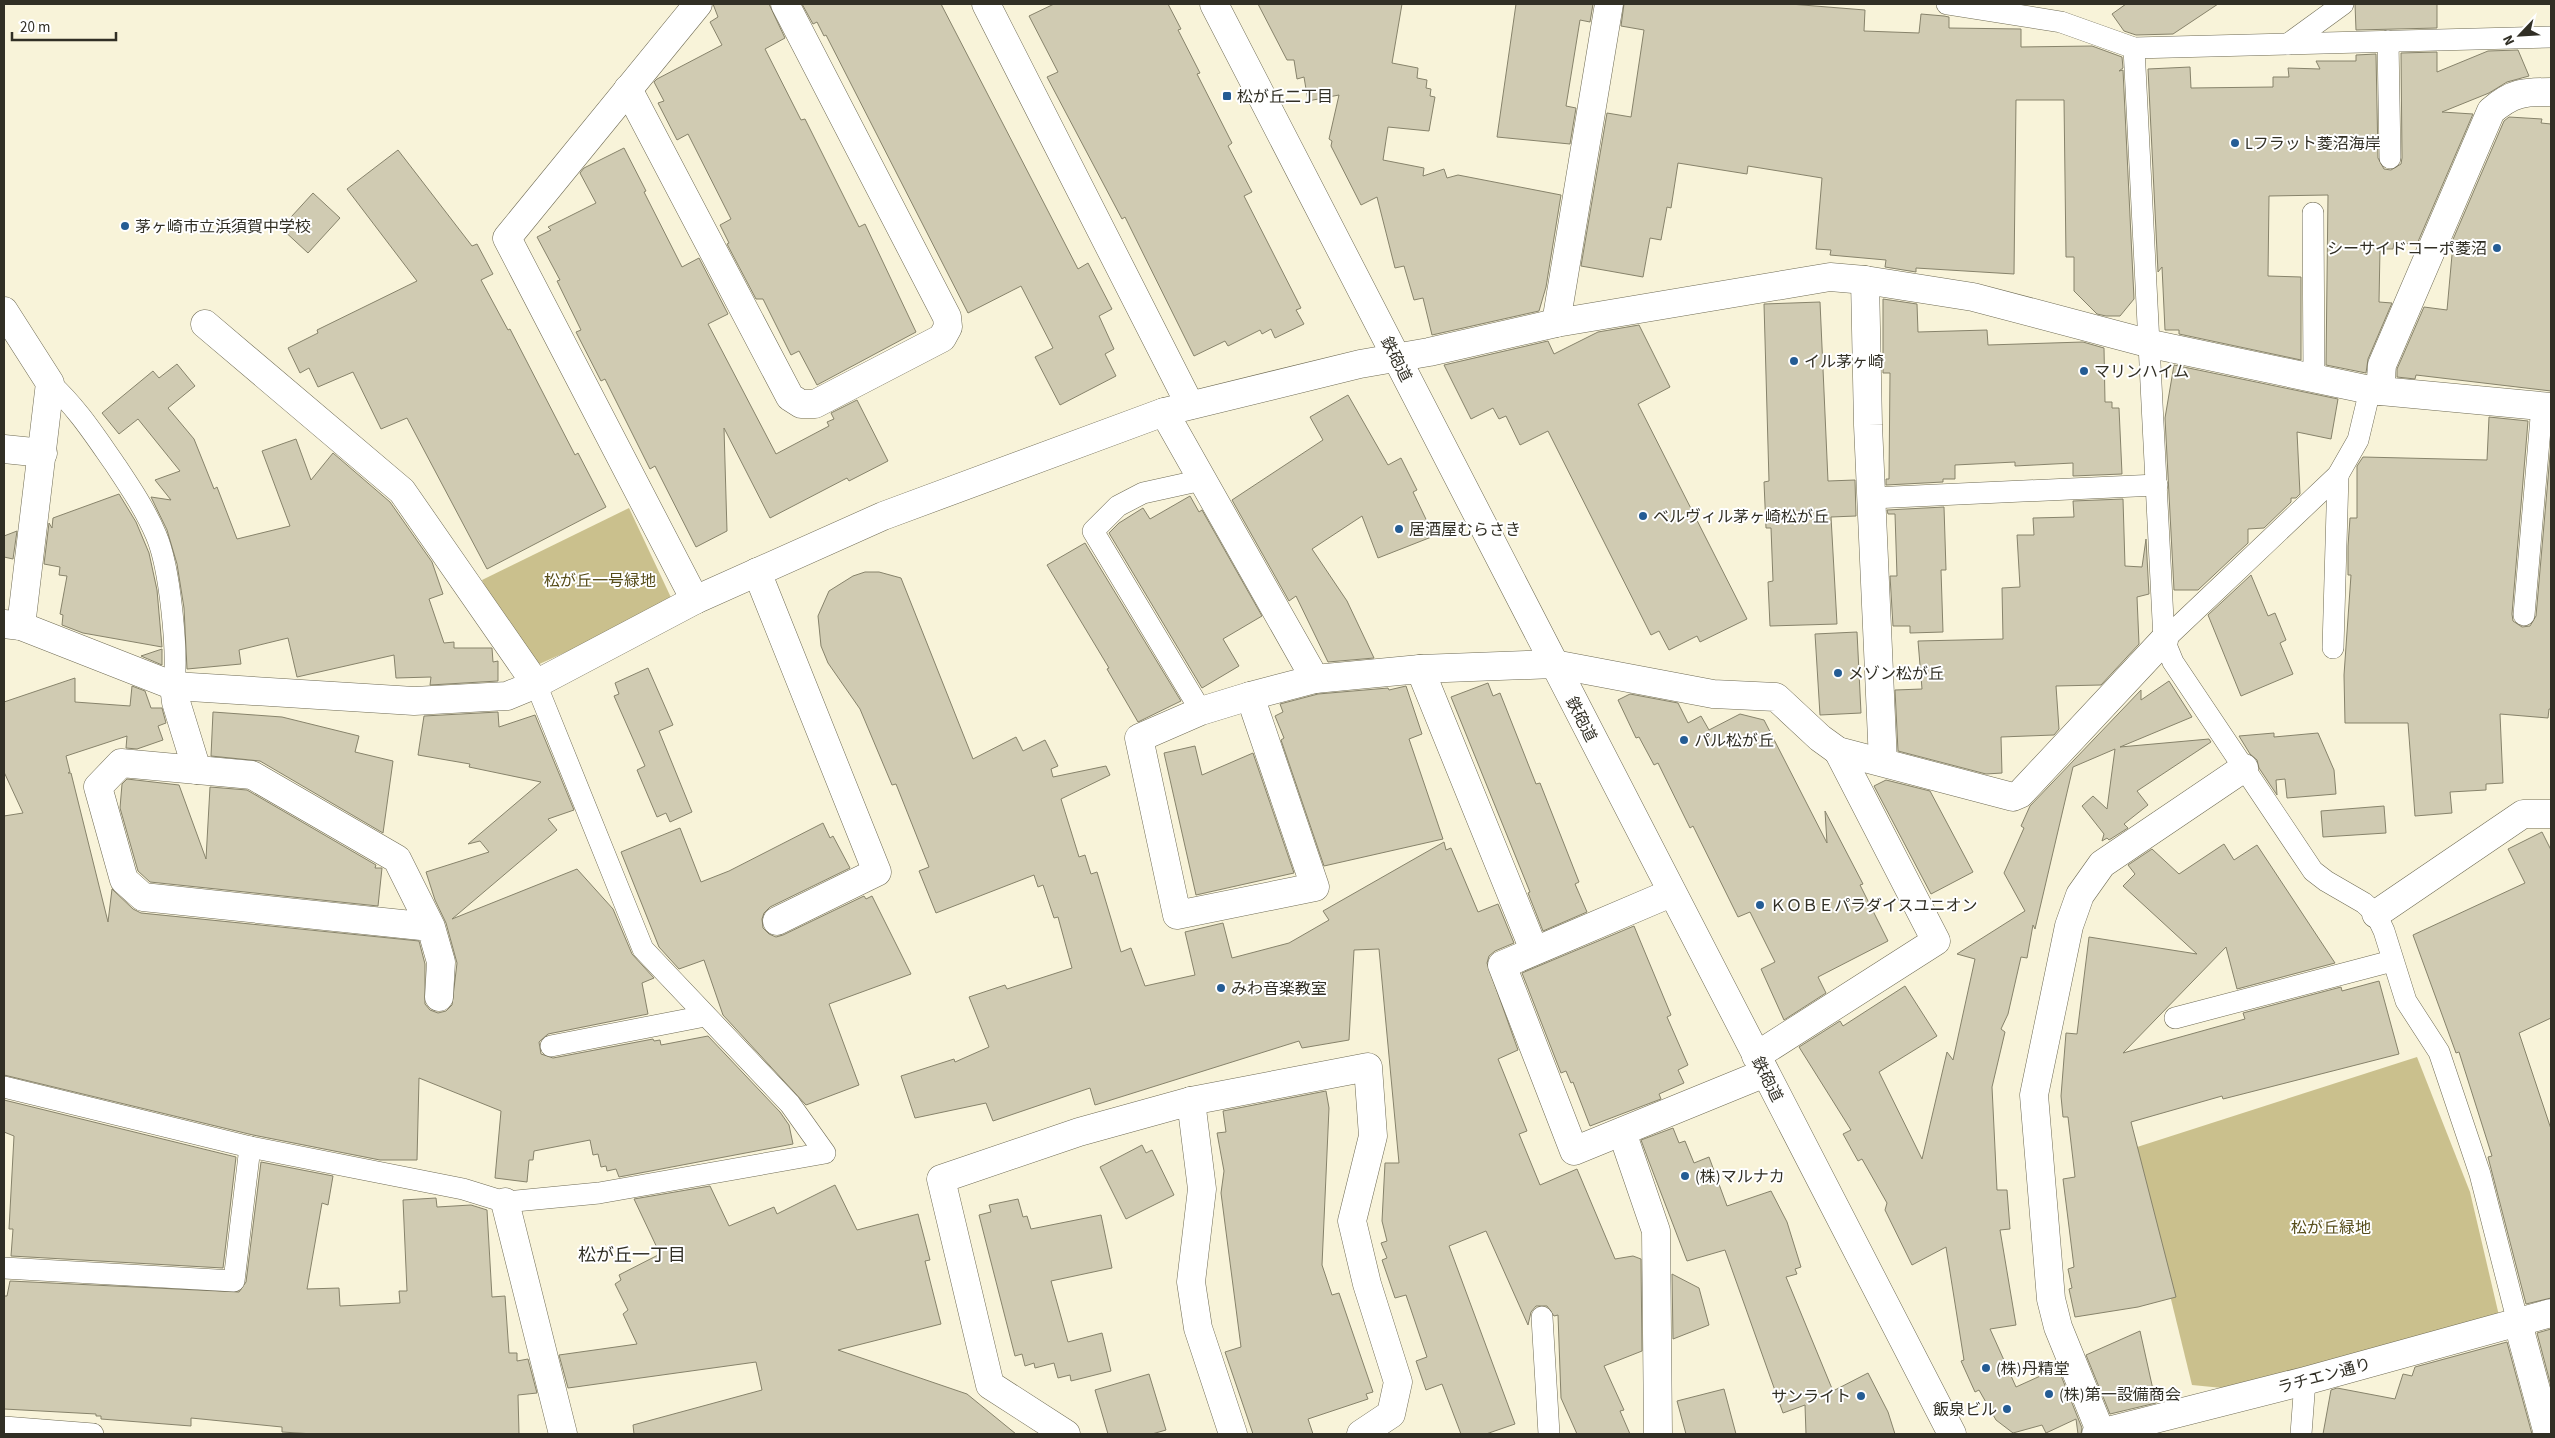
<svg xmlns="http://www.w3.org/2000/svg" width="2555" height="1438" font-family="'Source Sans 3','Noto Sans JP',sans-serif">
  <rect width="100%" height="100%" fill="#f8f3d9"/>
  <g fill="#cac08d">
    <polygon points="629,508 674,604 528,669 482,580"/>
    <polygon points="2417,1057 2470,1192 2500,1320 2253,1391 2192,1385 2134,1148"/>
  </g>
  <g fill="#d0cbb2" stroke="#87836b">
    <polygon points="713,4 769,4 785,38 765,49 801,120 805,119 859,227 865,224 916,332 817,385 799,351 791,355 763,299 756,299 727,244 729,243 720,225 731,219 688,134 677,140 658,103 664,101 654,82 657,79 722,45 710,22 718,17"/>
    <polygon points="802,4 941,4 1078,269 1088,263 1112,309 1099,316 1114,349 1105,354 1116,376 1060,405 1035,357 1053,348 1021,286 968,313 826,35 824,36 817,22 813,24"/>
    <polygon points="1054,4 1168,4 1181,29 1178,30 1200,73 1197,74 1232,143 1228,146 1252,192 1244,196 1301,308 1296,310 1304,324 1275,338 1271,329 1262,334 1260,330 1228,346 1225,341 1194,356 1125,217 1122,219 1047,77 1058,72 1029,16"/>
    <polygon points="1258,4 1402,4 1392,63 1418,68 1417,78 1427,80 1426,88 1431,89 1430,96 1435,97 1429,131 1388,127 1383,160 1424,168 1423,176 1444,169 1447,178 1458,175 1561,195 1546,287 1539,311 1432,335 1423,298 1414,300 1404,266 1395,268 1377,197 1361,205 1331,146 1332,141 1329,139 1339,95 1308,101 1304,77 1297,79 1294,60 1287,60"/>
    <polygon points="1516,4 1593,4 1590,22 1580,20 1566,106 1576,108 1570,144 1497,137"/>
    <polygon points="1624,4 1790,4 1865,10 1864,31 1919,33 1921,14 1944,16 1949,17 1949,28 2021,29 2021,47 2092,46 2122,57 2123,68 2119,71 2123,70 2134,299 2120,316 2106,316 2097,314 2074,291 2074,257 2066,257 2064,100 2016,100 2014,274 1916,268 1916,272 1885,267 1886,260 1830,255 1831,250 1816,249 1822,178 1748,166 1747,174 1678,163 1671,208 1667,207 1661,240 1650,238 1643,277 1581,266 1607,113 1631,117 1644,30 1621,26"/>
    <polygon points="2126,4 2218,4 2173,34 2136,35 2124,31 2112,14"/>
    <polygon points="2355,4 2437,4 2437,28 2356,30"/>
    <polygon points="2518,50 2529,76 2507,82 2489,93 2442,112 2473,114 2417,244 2394,243 2393,249 2380,249 2379,302 2392,303 2368,359 2366,373 2326,365 2328,195 2269,196 2268,276 2301,277 2301,360 2179,334 2179,330 2165,330 2162,267 2158,272 2148,69 2190,67 2191,88 2273,87 2273,77 2289,77 2288,68 2320,69 2316,61 2356,61 2356,55 2376,54 2378,158 2384,169 2391,170 2401,164 2402,158 2401,53 2437,52 2437,72 2488,51"/>
    <polygon points="2509,117 2542,119 2541,123 2551,124 2551,391 2416,375 2415,379 2397,377 2397,369 2424,307 2447,310 2453,244 2451,244 2504,121"/>
    <polygon points="624,148 646,191 644,192 682,267 699,258 728,314 708,324 776,454 829,426 827,422 834,419 831,413 857,400 888,461 849,481 847,478 770,518 724,428 727,531 696,547 655,466 650,469 605,379 601,381 576,332 581,330 557,281 560,280 537,237 551,230 548,227 596,203 580,173 584,168"/>
    <polygon points="398,150 472,246 477,244 493,274 481,280 508,330 510,329 575,455 578,453 606,507 487,569 407,418 381,429 353,372 318,387 309,368 300,373 288,348 318,333 317,330 417,281 347,189"/>
    <polygon points="313,193 340,218 308,253 281,228"/>
    <polygon points="1883,299 1917,304 1918,332 1987,330 1988,345 2083,342 2104,348 2105,402 2112,402 2112,408 2119,408 2122,474 2073,476 2073,463 2015,466 2015,462 1955,465 1955,479 1943,479 1943,482 1886,485 1886,479 1889,479 1890,373 1883,373"/>
    <polygon points="1820,302 1828,481 1855,480 1856,516 1831,517 1837,624 1770,626 1768,582 1773,581 1771,528 1766,528 1764,482 1769,481 1764,304"/>
    <polygon points="1639,325 1670,387 1638,404 1747,619 1700,642 1697,636 1669,650 1659,631 1651,635 1548,431 1520,445 1506,416 1499,419 1493,408 1471,419 1444,365 1548,341 1554,354 1598,332"/>
    <polygon points="177,364 195,386 168,408 194,439 214,489 217,487 237,539 290,526 262,451 296,439 311,480 333,453 390,502 432,562 443,594 429,599 444,643 454,642 454,648 492,648 493,662 498,661 498,681 430,685 431,677 396,678 394,655 297,677 288,638 239,650 241,664 187,669 184,608 177,564 167,530 151,497 171,500 155,480 180,471 138,419 119,434 102,413 153,371 159,378"/>
    <polygon points="2174,365 2338,399 2331,439 2297,432 2300,494 2296,498 2291,498 2291,502 2264,528 2248,529 2248,543 2198,590 2174,590 2165,418"/>
    <polygon points="1348,395 1388,465 1401,458 1417,490 1413,492 1434,536 1378,558 1362,516 1312,549 1347,601 1374,658 1328,662 1296,596 1289,601 1232,500 1323,440 1310,417"/>
    <polygon points="2489,417 2528,421 2512,614 2513,621 2522,627 2530,626 2536,616 2551,444 2551,709 2549,709 2548,718 2500,714 2503,783 2486,784 2486,790 2450,792 2452,813 2415,816 2408,723 2345,723 2344,675 2351,575 2348,575 2348,546 2350,518 2357,518 2357,466 2363,457 2487,460"/>
    <polygon points="119,494 136,522 149,553 157,590 162,647 83,633 62,625 63,615 60,614 67,576 59,575 60,567 44,564 49,523 52,528 53,518"/>
    <polygon points="1190,496 1199,512 1202,510 1262,616 1223,639 1239,666 1202,688 1109,533 1119,523 1143,508 1150,519"/>
    <polygon points="2123,499 2125,566 2142,567 2146,539 2149,594 2137,597 2139,644 2101,685 2056,686 2059,729 2054,735 2001,737 2002,773 1986,774 1898,751 1895,690 1922,689 1918,641 2003,639 2002,588 2020,587 2017,535 2034,535 2033,518 2074,517 2073,501"/>
    <polygon points="1944,507 1946,570 1941,570 1943,632 1910,633 1910,626 1893,626 1890,576 1897,576 1895,514 1888,514 1887,510"/>
    <polygon points="17,531 13,559 4,557 4,536"/>
    <polygon points="1085,543 1181,701 1138,722 1107,669 1109,668 1047,565"/>
    <polygon points="865,572 879,572 901,578 973,759 1016,737 1023,751 1045,740 1058,766 1051,769 1053,777 1106,766 1110,775 1061,799 1079,857 1085,855 1091,874 1097,872 1121,952 1131,948 1145,986 1195,975 1185,932 1223,923 1232,958 1289,943 1329,920 1323,911 1444,842 1446,850 1451,848 1478,912 1498,904 1514,943 1495,951 1489,956 1487,963 1518,1050 1498,1059 1527,1131 1519,1134 1540,1185 1577,1169 1615,1259 1633,1256 1641,1259 1642,1351 1604,1366 1624,1410 1620,1411 1630,1434 1577,1434 1561,1398 1558,1315 1554,1316 1547,1306 1536,1306 1531,1312 1528,1325 1486,1231 1449,1246 1515,1424 1486,1434 1461,1434 1442,1384 1426,1390 1416,1361 1427,1357 1406,1295 1395,1298 1382,1260 1387,1258 1381,1243 1387,1241 1382,1221 1385,1163 1399,1163 1379,949 1354,950 1349,1040 1302,1048 1299,1041 1095,1105 1090,1088 993,1121 986,1103 915,1118 901,1076 954,1059 955,1062 989,1047 969,997 1005,985 1007,989 1072,968 1058,917 1054,918 1043,885 1038,887 1034,875 936,913 919,871 929,867 896,784 892,785 860,709 828,663 821,646 818,616 829,591 853,576"/>
    <polygon points="2251,575 2268,616 2275,613 2286,640 2280,643 2293,674 2241,696 2208,615"/>
    <polygon points="1857,632 1861,713 1820,715 1815,634"/>
    <polygon points="162,649 162,665 141,656"/>
    <polygon points="648,668 673,725 659,731 692,812 670,822 666,813 657,817 637,770 645,766 614,696 619,694 615,683"/>
    <polygon points="75,678 75,702 130,706 132,686 145,691 151,708 162,708 166,723 158,726 163,740 137,749 126,748 127,736 66,756 70,772 68,773 71,773 108,922 112,889 133,909 141,913 419,941 425,964 425,1004 430,1010 438,1013 446,1011 452,1005 457,963 446,923 435,900 426,872 489,852 480,841 468,844 541,782 469,767 470,764 418,755 424,716 498,712 499,727 535,715 574,810 548,819 557,830 452,919 577,869 613,909 632,954 654,978 642,983 648,1014 548,1034 539,1042 541,1054 553,1058 653,1039 654,1041 660,1040 661,1045 708,1036 780,1112 789,1125 793,1144 619,1177 616,1169 607,1171 606,1166 601,1167 598,1154 593,1155 590,1140 534,1151 533,1160 529,1160 527,1182 495,1178 501,1111 419,1078 417,1160 380,1160 253,1135 4,1075 4,816 23,813 4,772 4,702"/>
    <polygon points="2169,681 2192,717 2120,747 2209,739 2211,742 2137,791 2148,805 2124,824 2128,828 2109,840 2107,838 2102,841 2104,834 2082,806 2093,796 2107,809 2115,749 2073,767 2035,929 2033,925 2027,958 2021,957 2008,1014 2001,1029 2005,1032 1992,1087 1997,1190 2007,1190 2010,1229 2000,1230 2016,1325 1990,1329 2016,1387 2058,1368 2082,1428 2081,1434 2078,1434 2076,1419 2046,1433 2042,1425 2013,1433 1996,1420 1979,1390 1975,1392 1961,1361 1964,1360 1946,1247 1912,1265 1885,1210 1887,1203 1862,1159 1858,1161 1843,1134 1851,1130 1799,1047 1840,1021 1843,1026 1905,986 1937,1036 1879,1072 1922,1159 1947,1052 1953,1060 1975,959 1957,954 2025,911 2004,873 2024,828 2021,826 2030,806 2141,690 2141,700"/>
    <polygon points="1488,683 1493,696 1500,693 1536,784 1540,783 1579,882 1575,884 1587,912 1543,931 1528,893 1530,892 1451,697"/>
    <polygon points="1406,686 1422,734 1409,739 1443,839 1324,866 1281,740 1284,738 1275,716 1283,712 1280,704 1318,694 1388,688 1389,690"/>
    <polygon points="1630,694 1678,703 1688,723 1701,716 1709,730 1740,714 1764,720 1827,843 1825,811 1863,884 1860,885 1888,941 1818,977 1826,993 1784,1020 1761,969 1775,962 1750,912 1738,917 1693,826 1690,828 1658,763 1654,765 1639,737 1636,738 1618,700"/>
    <polygon points="213,712 282,717 359,736 355,752 393,761 383,833 260,761 211,756"/>
    <polygon points="2274,733 2274,737 2318,733 2334,770 2336,794 2287,798 2285,779 2276,780 2277,795 2259,768 2257,760 2250,754 2239,736"/>
    <polygon points="1195,746 1202,775 1253,753 1294,873 1196,895 1164,753"/>
    <polygon points="127,779 179,785 206,859 210,787 247,790 376,865 375,868 382,868 378,906 150,882 138,871 120,808 122,784"/>
    <polygon points="1886,780 1930,791 1973,872 1931,894 1874,786"/>
    <polygon points="2384,806 2386,833 2323,837 2321,811"/>
    <polygon points="823,823 830,838 833,836 850,868 770,907 764,913 762,919 763,928 769,934 776,937 783,935 864,896 866,899 872,896 911,974 829,1004 859,1085 806,1105 723,1015 704,960 679,969 659,947 621,852 680,828 701,882 729,871"/>
    <polygon points="2542,832 2551,850 2551,1018 2519,1033 2551,1129 2551,1298 2526,1304 2488,1157 2492,1156 2459,1052 2456,1053 2413,935 2525,883 2508,849"/>
    <polygon points="2224,844 2234,860 2257,845 2335,963 2237,989 2226,947 2123,1053 2245,1019 2243,1013 2341,987 2342,991 2379,981 2399,1054 2223,1099 2222,1096 2131,1122 2176,1297 2138,1307 2075,1317 2069,1289 2072,1288 2068,1269 2074,1267 2063,1179 2075,1177 2068,1117 2063,1117 2061,1096 2066,1033 2077,1034 2089,937 2197,954 2123,886 2135,874 2128,865 2152,849 2179,874"/>
    <polygon points="1634,926 1671,1015 1667,1017 1688,1065 1678,1070 1684,1083 1659,1094 1661,1099 1590,1126 1573,1082 1571,1083 1566,1071 1561,1073 1522,973"/>
    <polygon points="1326,1091 1329,1108 1322,1265 1332,1295 1339,1293 1373,1392 1366,1394 1368,1399 1308,1419 1313,1434 1253,1434 1225,1352 1241,1347 1221,1193 1224,1171 1217,1133 1226,1132 1223,1111"/>
    <polygon points="4,1100 236,1157 223,1268 11,1256 13,1229 9,1229 14,1136 4,1132"/>
    <polygon points="1673,1128 1679,1143 1685,1141 1694,1163 1709,1157 1727,1206 1771,1191 1787,1222 1801,1267 1795,1269 1797,1274 1786,1277 1833,1391 1868,1373 1888,1412 1895,1434 1806,1434 1805,1405 1783,1413 1725,1250 1687,1261 1648,1159 1641,1140"/>
    <polygon points="1142,1145 1146,1153 1152,1150 1174,1195 1126,1219 1100,1167"/>
    <polygon points="261,1162 333,1176 328,1205 322,1203 307,1289 339,1288 340,1306 400,1303 399,1291 407,1291 403,1200 436,1198 437,1207 471,1205 487,1210 492,1297 505,1296 509,1353 517,1353 517,1361 528,1359 537,1393 518,1395 519,1434 314,1434 282,1432 282,1427 191,1418 191,1426 101,1419 101,1416 96,1416 96,1414 4,1409 4,1296 7,1296 10,1281 239,1292 246,1282"/>
    <polygon points="835,1185 857,1230 918,1214 930,1260 925,1261 941,1324 838,1350 967,1394 1016,1434 634,1434 633,1425 762,1390 756,1362 568,1388 559,1355 637,1344 623,1314 628,1310 615,1284 621,1280 619,1275 660,1254 634,1199 710,1186 729,1226 774,1207 777,1214"/>
    <polygon points="1018,1199 1023,1217 1027,1216 1031,1229 1101,1215 1112,1268 1051,1281 1068,1342 1102,1333 1111,1371 1071,1381 1070,1375 1058,1378 1054,1363 1035,1368 1034,1363 1025,1366 1022,1354 1015,1356 979,1215 991,1212 989,1205"/>
    <polygon points="1672,1274 1699,1288 1709,1325 1673,1339"/>
    <polygon points="2551,1329 2551,1386 2537,1333"/>
    <polygon points="2140,1331 2156,1403 2110,1414 2086,1355"/>
    <polygon points="2507,1342 2532,1434 2323,1434 2331,1390 2337,1388 2395,1399 2403,1374 2412,1376 2415,1367"/>
    <polygon points="1149,1374 1166,1430 1152,1434 1108,1434 1095,1390"/>
    <polygon points="1724,1389 1736,1434 1686,1434 1677,1401"/>
  </g>
  <g fill="none" stroke-linecap="round" stroke-linejoin="round">
    <g stroke="#6f6b54" stroke-width="22">
      <g id="service">
        <polyline points="1947,4 2061,22 2134,48 2551,37"/>
        <polyline points="2388,41 2390,158"/>
        <polyline points="2288,44 2343,4"/>
        <polyline points="2134,48 2164,640 2173,662 2313,871 2326,881 2364,903 2376,914 2384,931 2406,1001 2439,1052 2480,1174 2518,1323"/>
        <polyline points="2313,213 2314,378"/>
        <path d="M50,383C77,408 93,433 114,463C130,487 145,509 156,535C170,567 178,651 174,686"/>
        <polyline points="1872,498 2157,485"/>
        <polyline points="2524,615 2542,406"/>
        <polyline points="2164,640 2338,475 2358,440 2370,390"/>
        <polyline points="2333,648 2338,475"/>
        <polyline points="1201,711 1093,531 1118,506 1143,493 1202,480"/>
        <polyline points="2175,1018 2392,961"/>
        <polyline points="551,1046 705,1016"/>
        <polyline points="4,1087 250,1147 463,1189 505,1202 599,1193 825,1153 790,1104 643,949 536,684"/>
        <polyline points="4,1268 234,1281 250,1147"/>
        <polyline points="1542,1317 1549,1434"/>
        <polyline points="4,1427 93,1434"/>
        <polyline points="2301,1434 2305,1381"/>
      </g>
    </g>
    <g stroke="#6f6b54" stroke-width="29">
      <g id="minor">
        <polyline points="986,4 1190,405"/>
        <polyline points="628,89 790,397 801,404 815,404 942,338 948,327 947,317 785,4"/>
        <polyline points="1865,280 1868,425 1883,762"/>
        <polyline points="4,311 50,383 21,626"/>
        <polyline points="1556,323 1609,4"/>
        <polyline points="205,324 402,491 536,684"/>
        <path d="M2380,391L2382,365L2491,111C2513,92 2524,92 2551,92"/>
        <polyline points="1164,412 1315,679 1420,669 1554,664 1713,694 1776,697 1820,738 1838,751 2013,797 2020,794 2164,640"/>
        <polyline points="4,449 43,453"/>
        <polyline points="757,572 877,872 777,921"/>
        <polyline points="695,600 507,238 698,4"/>
        <polyline points="4,624 21,626 174,686 414,701 507,696 536,684 695,600 883,516 1164,412 1360,364 1429,352 1556,323 1830,277 1865,280 1973,297 2151,344 2370,390 2551,407"/>
        <polyline points="1420,669 1534,950"/>
        <polyline points="174,686 176,702 197,770"/>
        <polygon points="1250,696 1315,887 1177,915 1139,738 1201,711"/>
        <polyline points="1250,696 1315,679"/>
        <polyline points="1671,893 1502,965 1574,1151 1765,1073"/>
        <polyline points="2376,914 2523,814 2551,814"/>
        <polyline points="431,927 143,897 124,880 98,787 121,763 252,775 397,859 431,927 441,962 439,997"/>
        <polyline points="1756,1056 1936,941 1838,751"/>
        <polyline points="1191,1101 1202,1189 1191,1282 1198,1328 1233,1434"/>
        <polyline points="1622,1132 1656,1231 1658,1434"/>
        <polyline points="505,1202 563,1434"/>
        <polyline points="2518,1323 2548,1434"/>
        <polyline points="2101,1433 2058,1327 2051,1299 2034,1095 2069,926 2080,895 2102,864 2244,768"/>
        <polyline points="1066,1434 990,1385 941,1179 1079,1132 1191,1101 1368,1067 1373,1136 1352,1221 1367,1284 1398,1382 1391,1414 1361,1434"/>
        <polyline points="2096,1434 2305,1381 2551,1313"/>
      </g>
    </g>
    <g stroke="#6f6b54" stroke-width="29">
      <polyline id="tertiary" points="1214,4 1952,1434"/>
    </g>
    <use href="#service" stroke="#fff" stroke-width="21"/>
    <use href="#minor" stroke="#fff" stroke-width="28"/>
    <use href="#tertiary" stroke="#fff" stroke-width="28"/>
  </g>
  <g fill="#245c94" stroke="#fff" stroke-width="2">
    <rect x="1222" y="91" width="10" height="10" rx="2.5"/>
    <circle cx="2235" cy="143" r="5"/>
    <circle cx="125" cy="226" r="5"/>
    <circle cx="2497" cy="248" r="5"/>
    <circle cx="1794" cy="361" r="5"/>
    <circle cx="2084" cy="371" r="5"/>
    <circle cx="1643" cy="516" r="5"/>
    <circle cx="1399" cy="529" r="5"/>
    <circle cx="1838" cy="673" r="5"/>
    <circle cx="1684" cy="740" r="5"/>
    <circle cx="1760" cy="905" r="5"/>
    <circle cx="1221" cy="988" r="5"/>
    <circle cx="1685" cy="1176" r="5"/>
    <circle cx="1986" cy="1368" r="5"/>
    <circle cx="2049" cy="1394" r="5"/>
    <circle cx="1861" cy="1396" r="5"/>
    <circle cx="2007" cy="1409" r="5"/>
  </g>
  <g text-anchor="middle" stroke-width="4" stroke-linejoin="round" paint-order="stroke">
    <g font-size="16" fill="#312f25" stroke="#fff" text-anchor="start">
      <text x="1237" y="102">松が丘二丁目</text>
      <text x="2245" y="149">Lフラット菱沼海岸</text>
      <text x="135" y="232">茅ヶ崎市立浜須賀中学校</text>
      <text x="2487" y="254" text-anchor="end">シーサイドコーポ菱沼</text>
      <text x="1804" y="367">イル茅ヶ崎</text>
      <text x="2094" y="377">マリンハイム</text>
      <text x="1653" y="522">ベルヴィル茅ヶ崎松が丘</text>
      <text x="1409" y="535">居酒屋むらさき</text>
      <text x="1848" y="679">メゾン松が丘</text>
      <text x="1694" y="746">パル松が丘</text>
      <text x="1770" y="911">ＫＯＢＥパラダイスユニオン</text>
      <text x="1231" y="994">みわ音楽教室</text>
      <text x="1695" y="1182">(株)マルナカ</text>
      <text x="1996" y="1374">(株)丹精堂</text>
      <text x="2059" y="1400">(株)第一設備商会</text>
      <text x="1851" y="1402" text-anchor="end">サンライト</text>
      <text x="1997" y="1415" text-anchor="end">飯泉ビル</text>
    </g>
    <g font-size="16" fill="#312f25" stroke="#fff">
      <text transform="translate(1397 359) rotate(63)" y="6">鉄砲道</text>
      <text transform="translate(1582 719) rotate(63)" y="6">鉄砲道</text>
      <text transform="translate(1768 1079) rotate(63)" y="6">鉄砲道</text>
      <text transform="translate(2324 1375) rotate(-15)" y="6">ラチエン通り</text>
    </g>
    <g font-size="16" fill="#564c18" stroke="#fff">
      <text x="600" y="586">松が丘一号緑地</text>
      <text x="2331" y="1233">松が丘緑地</text>
    </g>
    <g font-size="18" fill="#312f25" stroke="#fff">
      <text x="632" y="1261">松が丘一丁目</text>
    </g>
  </g>
  <rect width="2555" height="1438" fill="none" stroke="#312f25" stroke-width="10"/>
  <g transform="translate(2520 35) rotate(245)" stroke="#ffffff" stroke-width="4" paint-order="stroke">
  <path d="M0-4L9 19L0 12L-9 19Z" fill="#312f25"/>
  <text y="-8" font-size="14" font-weight="bold" text-anchor="middle" fill="#312f25">N</text>
  </g>
  <path d="M12 32v8h104v-8" fill="none" stroke="#312f25" stroke-width="2.5"/>
  <text x="20" y="32" font-size="15" fill="#312f25" stroke="#ffffff" stroke-width="4" paint-order="stroke">20 m</text>
</svg>
